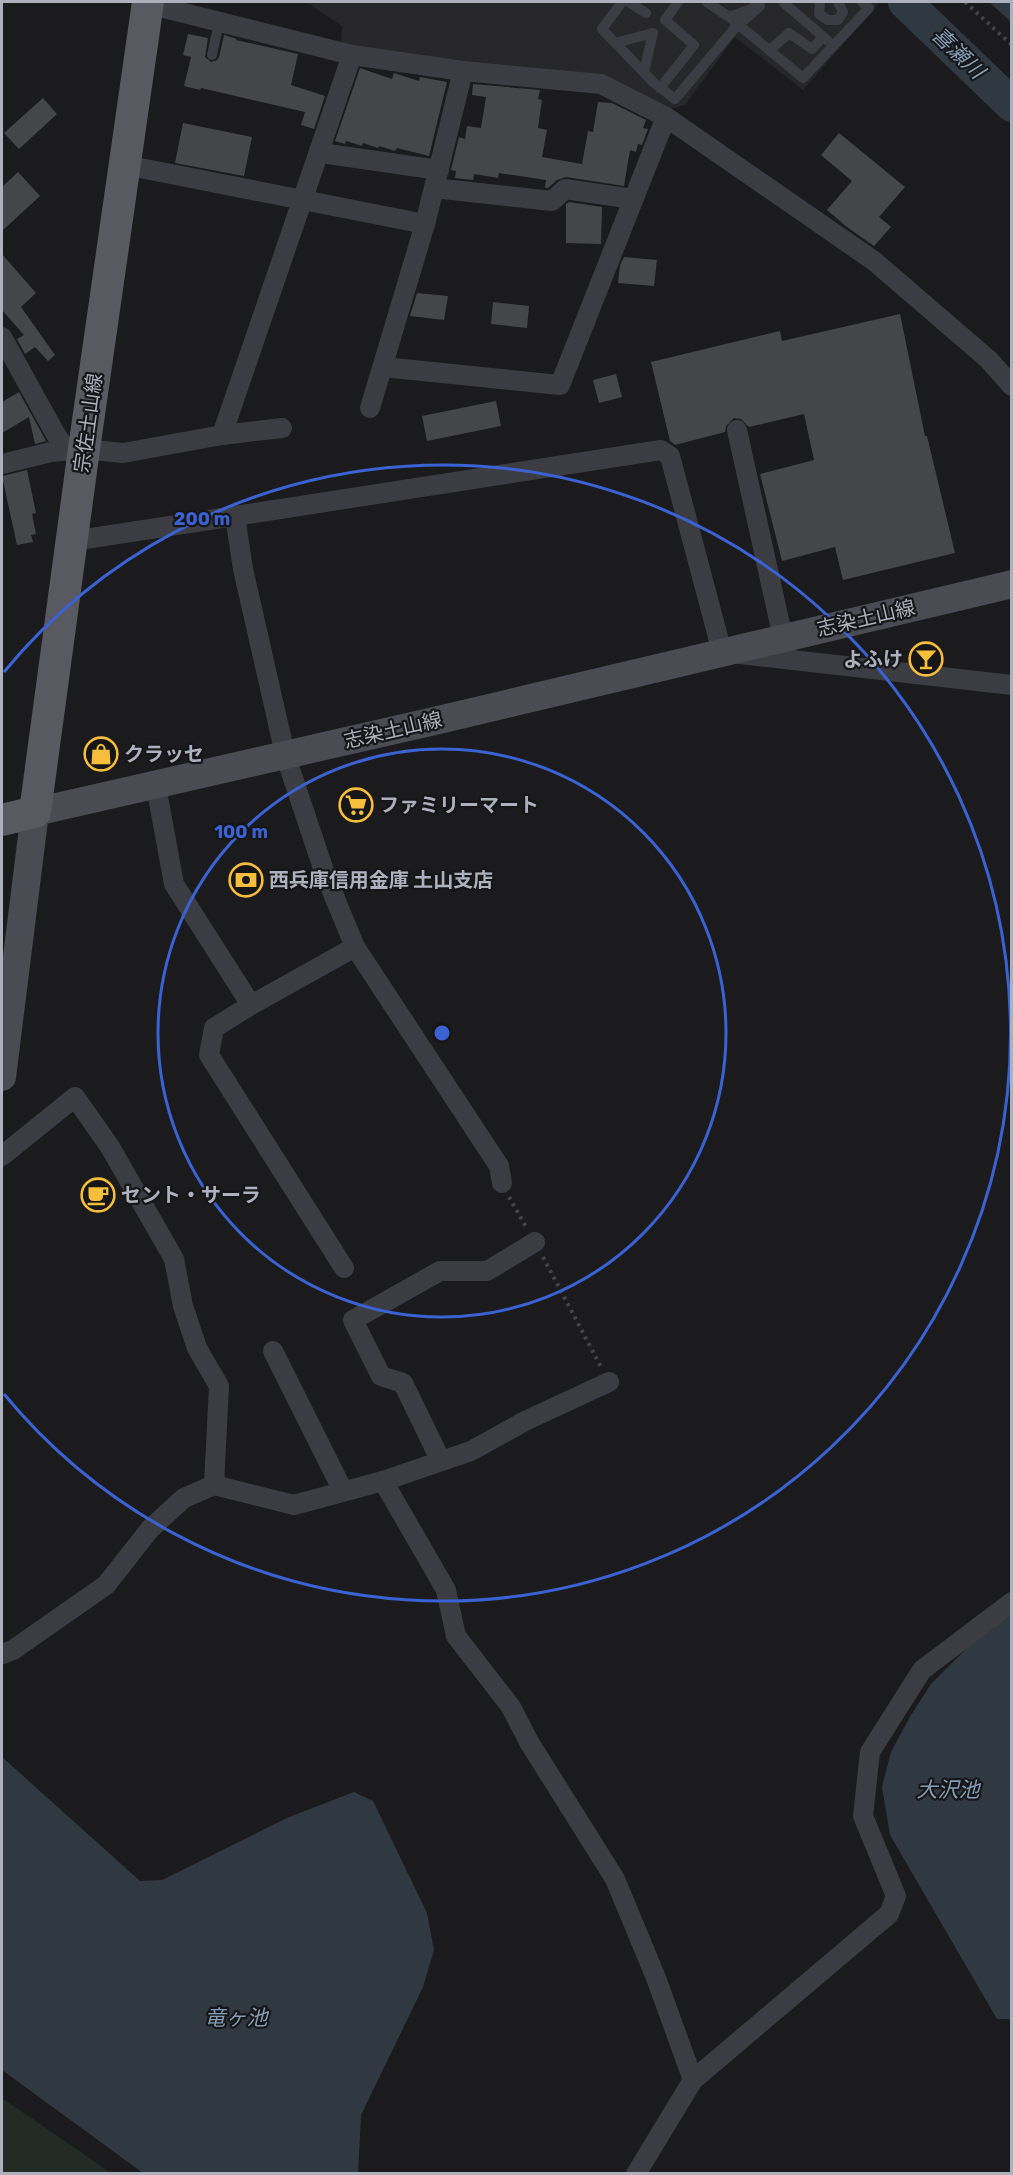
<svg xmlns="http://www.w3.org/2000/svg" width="1013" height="2175" font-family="Rubik,'Noto Sans JP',sans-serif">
  <rect width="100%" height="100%" fill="#1b1b1d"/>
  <polygon fill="#27272a" points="306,2 880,2 803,90 735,37 685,105 668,109 609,82 354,52 341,45 342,26"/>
  <polygon fill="#222c24" points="2,2098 111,2173 2,2173"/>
  <g fill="#303942">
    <polygon points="989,2 1011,2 1011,22"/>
    <polygon points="1011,1610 1011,2023 1009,2019 997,2019 890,1835 882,1787 891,1752 911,1715 931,1684 989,1626"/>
    <polygon points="2,1757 140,1881 162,1880 287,1818 354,1792 373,1801 427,1913 434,1950 423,1987 361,2115 358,2173 143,2173 2,2070"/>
  </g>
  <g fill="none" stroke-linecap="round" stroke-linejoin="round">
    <polyline stroke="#303942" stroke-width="34" points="905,2 1012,105"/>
  </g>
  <g fill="#45464a">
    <polygon points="188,34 208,38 205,57 211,62 217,60 219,57 224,35 237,39 236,40 298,54 291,85 325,96 314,129 301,125 305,112 201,88 200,90 184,86 191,57 183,55"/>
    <polygon points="360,68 392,79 394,73 419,81 420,77 447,82 429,156 397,148 395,151 379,146 378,148 363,143 362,146 346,141 345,144 335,141"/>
    <polygon points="473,84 540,90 538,99 542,100 538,128 547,130 542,157 582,164 588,131 593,132 598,102 612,103 646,120 643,128 648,129 642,145 638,144 636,152 630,150 624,186 566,177 557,180 548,188 545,188 546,180 499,173 498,178 474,174 473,180 455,178 456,171 451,170 459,137 465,139 467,126 481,128 486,97 472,95"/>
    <polygon points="43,98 57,114 19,149 4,133"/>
    <polygon points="183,123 252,137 244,176 175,163"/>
    <polygon points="839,133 905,187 879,217 891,227 874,246 847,227 827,210 852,181 821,155"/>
    <polygon points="18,172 40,196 2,231 2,187"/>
    <polygon points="569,202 602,207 601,244 566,243 566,204"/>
    <polygon points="2,254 36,293 21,307 55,355 48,361 35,347 25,354 17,339 24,335 2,310"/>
    <polygon points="624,257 657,260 654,286 618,283 620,265"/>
    <polygon points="417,293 448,296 444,320 410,316"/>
    <polygon points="493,302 529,306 527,328 491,324"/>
    <polygon points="900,314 925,436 927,436 955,553 843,580 835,547 782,561 760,474 814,460 804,414 749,427 741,419 734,418 726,426 725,432 675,445 670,441 651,362 780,331 782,341"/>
    <polygon points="616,374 622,397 599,403 593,380"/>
    <polygon points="19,392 45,439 46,441 35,444 29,417 2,433 2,402"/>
    <polygon points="496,401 501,426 427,441 422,416"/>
    <polygon points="27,470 36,513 32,514 36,534 31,535 33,542 17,545 2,476"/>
  </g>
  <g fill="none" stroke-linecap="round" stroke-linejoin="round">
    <g stroke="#424449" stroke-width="4" stroke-dasharray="3 4.5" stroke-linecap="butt">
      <polyline points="965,2 1012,45"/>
      <polyline points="509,1197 526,1227"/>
      <polyline points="543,1257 601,1367"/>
    </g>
    <g stroke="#3c3d42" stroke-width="10">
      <polyline points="622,2 602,29 654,83 675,99 734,29 760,6 754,2"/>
      <polyline points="629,2 646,13"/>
      <polyline points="707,2 729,17 754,8"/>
      <polyline points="783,2 828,41"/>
      <polyline points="820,2 819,14 828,20 838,20 843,12 838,2"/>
      <polyline points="729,17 803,78 869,8 862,2"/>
      <polyline points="615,43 653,33 644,72"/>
      <polyline points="770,50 789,33 812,49 823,37"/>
      <polyline points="212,55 219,22"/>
      <polyline points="660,88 694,45 665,20 678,2"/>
    </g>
    <g stroke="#3c3d42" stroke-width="20">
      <polyline points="148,4 352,55 463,71 601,84 666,117 560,385 383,367"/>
      <polyline points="666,117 874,261 989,360 1012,386"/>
      <polyline points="328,154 439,170"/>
      <polyline points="125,165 425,224"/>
      <polyline points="434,188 552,201 565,189 633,199"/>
      <polyline points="2,337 55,433 67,451"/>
      <polyline points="370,408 425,224 463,71"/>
      <polyline points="737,430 783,638"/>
      <polyline points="222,435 352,55"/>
      <polyline points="2,464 51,452 84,449 123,453 222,435 282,428"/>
      <polyline points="72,541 235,516"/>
      <polyline points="156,786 174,884 251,1005"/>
      <polyline points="2,1156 75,1097 110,1147 174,1259 183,1306 197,1348 219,1386 214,1485 184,1498 150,1529 106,1585 13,1650 2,1654"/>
      <polyline points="502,1183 499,1166 355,947 325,874 285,754 243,569 235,516 661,450 670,456 722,652 1012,685"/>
      <polyline points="344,1268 209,1055 214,1028 251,1005 355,947"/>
      <polyline points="273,1351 343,1491"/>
      <polyline points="441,1461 403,1383 381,1376 353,1320 440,1271 487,1271 535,1242"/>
      <polyline points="383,1481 471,1451 525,1421 609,1382"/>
      <polyline points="214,1485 294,1505 383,1481 446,1590 456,1636 511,1707 529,1742 615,1879 656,1978 693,2080"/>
      <polyline points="636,2174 693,2080 889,1914 896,1896 863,1816 870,1752 922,1670 1012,1602"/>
    </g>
    <polyline stroke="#4a4b53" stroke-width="28" points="2,1077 35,812 430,722 1012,584"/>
    <polyline stroke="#585961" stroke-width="32" points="2,820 35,812 84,449 148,2"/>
  </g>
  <g fill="none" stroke="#3a62d3" stroke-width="3">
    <circle cx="442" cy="1033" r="284"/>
    <path d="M4 672A568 568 0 1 1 4 1394"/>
  </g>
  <defs>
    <g id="bar-ring" transform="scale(1.725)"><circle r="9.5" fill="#161618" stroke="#f6be3b" stroke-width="1.5"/><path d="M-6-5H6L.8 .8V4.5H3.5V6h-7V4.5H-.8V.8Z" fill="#f6be3b"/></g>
    <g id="shop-ring" transform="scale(1.725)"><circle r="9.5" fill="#161618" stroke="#f6be3b" stroke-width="1.5"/><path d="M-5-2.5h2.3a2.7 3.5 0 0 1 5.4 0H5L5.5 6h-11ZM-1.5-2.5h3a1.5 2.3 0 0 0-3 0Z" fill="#f6be3b"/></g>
    <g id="supermarket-ring" transform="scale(1.725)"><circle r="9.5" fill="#161618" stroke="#f6be3b" stroke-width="1.5"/><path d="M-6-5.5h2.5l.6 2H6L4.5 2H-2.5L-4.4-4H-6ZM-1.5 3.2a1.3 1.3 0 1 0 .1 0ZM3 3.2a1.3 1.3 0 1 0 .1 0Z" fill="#f6be3b"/></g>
    <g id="bank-ring" transform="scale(1.725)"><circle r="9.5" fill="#161618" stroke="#f6be3b" stroke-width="1.5"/><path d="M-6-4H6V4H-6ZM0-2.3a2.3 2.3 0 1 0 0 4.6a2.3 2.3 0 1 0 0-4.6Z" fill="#f6be3b"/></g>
    <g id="cafe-ring" transform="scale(1.725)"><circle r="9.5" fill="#161618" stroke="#f6be3b" stroke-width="1.5"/><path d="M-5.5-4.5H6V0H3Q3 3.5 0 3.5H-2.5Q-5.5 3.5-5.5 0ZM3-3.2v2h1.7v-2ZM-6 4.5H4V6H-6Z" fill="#f6be3b"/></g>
  </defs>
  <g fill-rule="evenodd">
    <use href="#bar-ring" x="926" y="659"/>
    <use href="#shop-ring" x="101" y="754"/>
    <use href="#supermarket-ring" x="356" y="805"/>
    <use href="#bank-ring" x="246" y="880"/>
    <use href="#cafe-ring" x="98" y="1195"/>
  </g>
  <g text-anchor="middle" stroke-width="4.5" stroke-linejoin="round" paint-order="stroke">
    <g font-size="20" fill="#adb1bd" stroke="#161618">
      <text transform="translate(88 423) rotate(-82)" y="7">宗佐土山線</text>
      <text transform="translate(866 618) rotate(-13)" y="7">志染土山線</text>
      <text transform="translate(393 730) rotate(-13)" y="7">志染土山線</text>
    </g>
    <g font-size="20" font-weight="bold" fill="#adb1bd" stroke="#161618" text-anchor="start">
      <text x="903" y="666" text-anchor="end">よふけ</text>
      <text x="124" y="761">クラッセ</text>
      <text x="379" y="812">ファミリーマート</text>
      <text x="269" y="887">西兵庫信用金庫 土山支店</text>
      <text x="121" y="1202">セント・サーラ</text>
    </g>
    <g font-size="21" font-style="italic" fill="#859eb8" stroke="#161618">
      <text transform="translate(958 53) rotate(44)" y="7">喜瀬川</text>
      <text x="948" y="1797">大沢池</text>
      <text x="236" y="2025">竜ヶ池</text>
    </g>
  </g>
  <circle cx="442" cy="1033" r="9" fill="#3a62d3" stroke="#161618" stroke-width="3"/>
  <g font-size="18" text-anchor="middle" font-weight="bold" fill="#3a62d3" stroke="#161618" stroke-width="4.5" stroke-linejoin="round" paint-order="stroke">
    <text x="202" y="525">200 m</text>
    <text x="241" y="838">100 m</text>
  </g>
  <rect width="1013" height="2175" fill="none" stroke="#adb1bd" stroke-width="6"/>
</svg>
